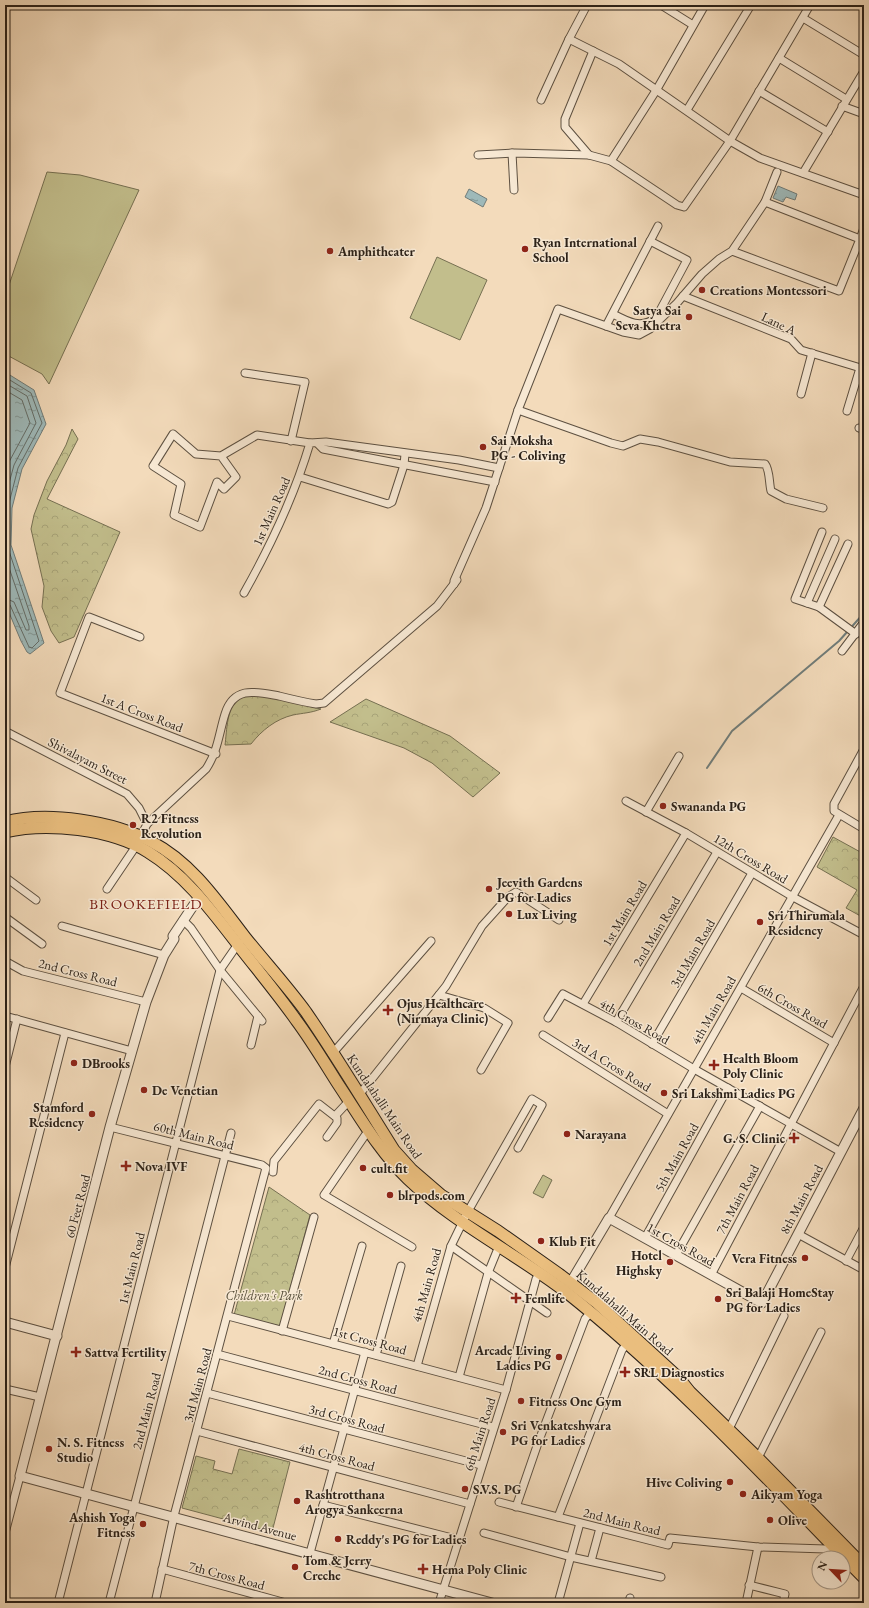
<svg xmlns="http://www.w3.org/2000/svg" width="869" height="1608" font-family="'EB Garamond',serif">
  <defs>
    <pattern id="park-crowns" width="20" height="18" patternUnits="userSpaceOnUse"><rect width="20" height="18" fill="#c2be8c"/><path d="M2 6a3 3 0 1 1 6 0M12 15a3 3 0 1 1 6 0" fill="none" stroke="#a7a378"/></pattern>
    <pattern id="water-ripples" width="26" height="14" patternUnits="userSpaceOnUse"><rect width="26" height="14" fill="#9eb9b9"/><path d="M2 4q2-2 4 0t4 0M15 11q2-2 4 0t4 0" fill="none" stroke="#819695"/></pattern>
  </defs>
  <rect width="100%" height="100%" fill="#f3dbbb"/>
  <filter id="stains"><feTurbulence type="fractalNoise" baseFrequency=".005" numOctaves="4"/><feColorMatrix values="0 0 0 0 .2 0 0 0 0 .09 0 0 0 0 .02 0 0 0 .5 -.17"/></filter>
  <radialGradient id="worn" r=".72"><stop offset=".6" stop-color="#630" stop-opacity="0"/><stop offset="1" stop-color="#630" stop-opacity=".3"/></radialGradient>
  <g fill="#c2be8c" stroke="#767052">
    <polygon points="47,172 80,175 139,190 49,384 42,374 5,354 5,297"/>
    <polygon points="437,257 487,280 460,340 410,318"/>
    <polygon points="543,1175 552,1180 543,1198 533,1193"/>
  </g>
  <g fill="url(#park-crowns)" stroke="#767052">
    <polygon points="72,429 78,439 47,499 120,532 74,637 59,643 51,631 42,607 44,586 31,529 34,515 47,481 66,445"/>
    <path d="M256,694L321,709C311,713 303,713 293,715C276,719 262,730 251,744L225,745C227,731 226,706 241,698C245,696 252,695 256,694Z"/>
    <polygon points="366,699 450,736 500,773 473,797 432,763 404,748 330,722"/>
    <polygon points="833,837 864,854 864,918 846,908 857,890 817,867"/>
    <polygon points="269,1187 310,1215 280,1326 234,1315"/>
    <polygon points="239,1449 290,1462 272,1532 182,1508 196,1456 215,1461 213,1469 232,1474"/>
  </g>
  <g fill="url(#water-ripples)" stroke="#707c79">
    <polygon points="778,186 797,194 795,200 786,197 783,202 773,198"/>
    <polygon points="469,189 487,199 483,207 465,197"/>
    <polygon points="5,372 34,390 46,424 22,469 12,508 11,545 44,643 30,654 27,652 21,641 5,603"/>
  </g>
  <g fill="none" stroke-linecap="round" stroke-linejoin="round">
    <g stroke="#646d68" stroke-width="1">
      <polyline points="5,377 31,393 42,423 18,468 8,507 7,545 39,641 32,648 29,647 10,605 5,603"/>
      <polyline points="5,383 27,396 36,423 14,465 5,498"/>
      <polyline points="5,390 22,400 30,423 9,462 5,475"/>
      <polyline points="5,556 29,626 29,630 26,630 14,602 5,598"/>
    </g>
    <polyline stroke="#707c79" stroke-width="2" points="707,768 732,731 839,641 864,613"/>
    <g stroke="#5d5041" stroke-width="9">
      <g id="minor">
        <polyline points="661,5 693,25"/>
        <polyline points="803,18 864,55"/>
        <polyline points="569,39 619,64 730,141 760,158 864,195"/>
        <polyline points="779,58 846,99"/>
        <polyline points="759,91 828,132"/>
        <polyline points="541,100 569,39 587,5"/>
        <polyline points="842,106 864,114"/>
        <polyline points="687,110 751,5"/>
        <polyline points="512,153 514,190"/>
        <polyline points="478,155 515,153 589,155 611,161 677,205 684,207 730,141 810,5"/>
        <polyline points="589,155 565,127 565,119 593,51"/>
        <polyline points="611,161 657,89 705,5"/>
        <polyline points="803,173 864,71"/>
        <polyline points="765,202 777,172"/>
        <polyline points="860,239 864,228"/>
        <polyline points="683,296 791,339 801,350 864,369"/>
        <path d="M613,314C628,322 641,329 656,318L687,260L650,241"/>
        <polyline points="606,326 658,226"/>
        <polyline points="245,373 305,382 291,441"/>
        <polyline points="801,394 812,353"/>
        <path d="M518,410L611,443L623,446L640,439L658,442L730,462L765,464C770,470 769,484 771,491L786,499L823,508"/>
        <polyline points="847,411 860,368"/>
        <polyline points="859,428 864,429"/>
        <polyline points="318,444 323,449 495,482"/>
        <polyline points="221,456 196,454 173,434 153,466 181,484 174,515 200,527 217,482 224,489 236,477 221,456 257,435 310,443"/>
        <polyline points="300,477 388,504 392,502 404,465 405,454"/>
        <polyline points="822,532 795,599 819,607 856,634"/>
        <polyline points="454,584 454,581 486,508 518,410 558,309 623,332 639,335 650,329 677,303 702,274 719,259 732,251 765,202 860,239 839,291 732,251"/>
        <path d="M244,593C271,545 294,497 310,443L326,442L459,460L499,468"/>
        <polyline points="807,603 835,539"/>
        <polyline points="819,607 848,544"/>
        <polyline points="140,637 89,617 60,693 216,754"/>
        <polyline points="842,651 864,622"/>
        <polyline points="5,731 127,794 139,808 147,824"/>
        <polyline points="864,749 834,804 834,811 864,829"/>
        <polyline points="626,801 686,833 793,897 864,935"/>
        <polyline points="646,812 679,756"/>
        <polyline points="5,877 36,900"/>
        <path d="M107,889L136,846L147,824L206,769C218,751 219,733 225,714C234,685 257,692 279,696C291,699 303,702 316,704L324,703L437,606L457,580"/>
        <polyline points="5,917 42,944"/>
        <polyline points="183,920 191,928 220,970 262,1021"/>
        <polyline points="62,926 164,955"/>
        <polyline points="5,961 23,971 146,1002"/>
        <polyline points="741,988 834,1043"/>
        <polyline points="439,995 484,1008 508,1023 481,1070"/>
        <polyline points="583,1004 686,833"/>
        <polyline points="5,1016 132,1051"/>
        <polyline points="548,1018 563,994 616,1022 694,1069 841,1152"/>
        <polyline points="616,1022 717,852"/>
        <polyline points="543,1035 668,1114"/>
        <polyline points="652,1044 752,873"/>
        <polyline points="251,1045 258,1016"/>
        <polyline points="332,1054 431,941"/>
        <polyline points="5,1067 17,1019"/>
        <polyline points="359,1095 446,986 482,926 508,897 516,892 559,920"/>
        <polyline points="335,1116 349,1101"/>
        <polyline points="110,1127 262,1165 266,1168 174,1516 155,1603"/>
        <polyline points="368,1131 324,1195 412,1247"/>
        <polyline points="273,1172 274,1161 319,1104 337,1118 337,1123 327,1137"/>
        <polyline points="609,1218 839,815"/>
        <polyline points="798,1234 864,1270"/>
        <polyline points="645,1238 728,1088"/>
        <polyline points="451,1246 547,1313"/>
        <polyline points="676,1255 760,1106"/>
        <polyline points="846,1261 864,1227"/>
        <polyline points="5,1268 65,1033"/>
        <polyline points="711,1275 864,986"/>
        <polyline points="228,1316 506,1390"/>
        <polyline points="282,1331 314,1217"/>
        <polyline points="333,1344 362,1246"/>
        <polyline points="217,1354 493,1427"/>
        <polyline points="376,1355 401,1266"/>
        <polyline points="417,1366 451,1246 467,1213 532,1099 542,1105 518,1148"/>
        <polyline points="459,1377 488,1273 499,1246"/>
        <polyline points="5,1389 40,1397"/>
        <polyline points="207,1393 481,1465"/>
        <polyline points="729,1429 784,1316"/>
        <polyline points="197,1431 470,1504"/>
        <polyline points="758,1458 821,1332"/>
        <polyline points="499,1502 668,1545 670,1538 758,1547 826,1549 832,1545"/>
        <polyline points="323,1505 460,1540"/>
        <polyline points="516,1507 538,1443 585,1319 590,1313"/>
        <polyline points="558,1517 622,1350 626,1345"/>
        <polyline points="5,1533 20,1476"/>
        <polyline points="484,1533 571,1557 661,1577"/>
        <polyline points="310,1553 365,1352"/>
        <polyline points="591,1561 600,1528"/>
        <polyline points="162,1569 286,1603"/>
        <polyline points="749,1585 785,1594 783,1603"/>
        <polyline points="58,1603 220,970 238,944"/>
        <polyline points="109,1603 231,1133"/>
        <polyline points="439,1603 506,1390 536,1279 539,1273"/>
        <polyline points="558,1603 580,1523"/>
        <polyline points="629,1603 630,1598"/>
        <polyline points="746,1603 758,1547"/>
      </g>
    </g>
    <g stroke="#5d5041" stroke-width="11">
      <g id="tertiary">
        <polyline points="199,897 173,936 174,939 164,955 146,1002 110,1127 20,1476 492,1603"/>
        <polyline points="571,1282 609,1218 762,1303 864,1108"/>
        <polyline points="5,1322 57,1336"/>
      </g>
    </g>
    <g stroke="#2b2118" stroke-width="13">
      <g id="primary">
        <path d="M5,822C48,811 113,821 152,842C192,863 218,902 245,937C265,962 287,986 306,1012C337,1057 365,1104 394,1150L412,1170L441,1195L498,1231L559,1274L597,1303L678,1377L690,1392L758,1458L864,1566"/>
        <path d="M5,832C47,822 111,829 148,852C187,876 214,914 242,950C260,973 279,996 296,1020C311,1040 324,1062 338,1084C360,1117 379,1151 408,1179C454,1223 515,1253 566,1292C674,1378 768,1480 864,1578"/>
      </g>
    </g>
    <use href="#minor" stroke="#f7e8d3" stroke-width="7"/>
    <use href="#tertiary" stroke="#f7e8d3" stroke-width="9"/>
    <use href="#primary" stroke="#eabe7e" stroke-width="11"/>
  </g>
  <g fill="#8f2418" stroke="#f7e8d3" stroke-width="1.5">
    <circle cx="525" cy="249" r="4"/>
    <circle cx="330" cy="251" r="4"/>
    <circle cx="702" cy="290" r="4"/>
    <circle cx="689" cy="317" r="4"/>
    <circle cx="483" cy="447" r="4"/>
    <circle cx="663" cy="806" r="4"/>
    <circle cx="133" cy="825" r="4"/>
    <circle cx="489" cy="889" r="4"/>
    <circle cx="509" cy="914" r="4"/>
    <circle cx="760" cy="922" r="4"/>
    <path d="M386 1004h4v4h4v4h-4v4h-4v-4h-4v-4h4z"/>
    <circle cx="74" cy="1063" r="4"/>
    <path d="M712 1059h4v4h4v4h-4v4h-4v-4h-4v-4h4z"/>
    <circle cx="144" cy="1090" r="4"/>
    <circle cx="664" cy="1093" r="4"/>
    <circle cx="92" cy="1114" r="4"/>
    <circle cx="567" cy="1134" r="4"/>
    <path d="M792 1132h4v4h4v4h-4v4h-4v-4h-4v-4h4z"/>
    <path d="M124 1160h4v4h4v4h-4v4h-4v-4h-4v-4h4z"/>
    <circle cx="363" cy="1168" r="4"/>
    <circle cx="390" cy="1195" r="4"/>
    <circle cx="541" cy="1241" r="4"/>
    <circle cx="805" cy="1258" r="4"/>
    <circle cx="670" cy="1262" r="4"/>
    <path d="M514 1292h4v4h4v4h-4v4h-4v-4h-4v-4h4z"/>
    <circle cx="718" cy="1299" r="4"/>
    <path d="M74 1346h4v4h4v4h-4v4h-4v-4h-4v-4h4z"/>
    <circle cx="559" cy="1357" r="4"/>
    <path d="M623 1366h4v4h4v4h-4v4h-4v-4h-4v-4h4z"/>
    <circle cx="521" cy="1401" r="4"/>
    <circle cx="503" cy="1432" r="4"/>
    <circle cx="49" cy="1449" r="4"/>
    <circle cx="730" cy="1482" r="4"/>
    <circle cx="465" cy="1489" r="4"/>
    <circle cx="743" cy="1494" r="4"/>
    <circle cx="297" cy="1501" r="4"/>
    <circle cx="770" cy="1520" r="4"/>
    <circle cx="143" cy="1524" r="4"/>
    <circle cx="338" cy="1539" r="4"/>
    <circle cx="295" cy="1567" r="4"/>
    <path d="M421 1563h4v4h4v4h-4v4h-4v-4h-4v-4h4z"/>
  </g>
  <g text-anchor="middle" stroke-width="3" stroke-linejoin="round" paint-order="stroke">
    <g font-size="13" font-weight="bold" fill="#2b2118" stroke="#f7e8d3" text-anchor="start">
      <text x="533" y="247">Ryan International<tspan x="533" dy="15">School</tspan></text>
      <text x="338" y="256">Amphitheater</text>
      <text x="710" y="295">Creations Montessori</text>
      <text x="681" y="315" text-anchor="end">Satya Sai<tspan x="681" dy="15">Seva Khetra</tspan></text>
      <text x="491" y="445">Sai Moksha<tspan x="491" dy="15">PG - Coliving</tspan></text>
      <text x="671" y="811">Swananda PG</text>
      <text x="141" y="823">R2 Fitness<tspan x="141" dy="15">Revolution</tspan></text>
      <text x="497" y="887">Jeevith Gardens<tspan x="497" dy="15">PG for Ladies</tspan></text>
      <text x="517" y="919">Lux Living</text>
      <text x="768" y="920">Sri Thirumala<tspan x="768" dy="15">Residency</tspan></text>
      <text x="397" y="1008">Ojus Healthcare<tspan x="397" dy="15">(Nirmaya Clinic)</tspan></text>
      <text x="723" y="1063">Health Bloom<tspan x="723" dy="15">Poly Clinic</tspan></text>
      <text x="82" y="1068">DBrooks</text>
      <text x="152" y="1095">De Venetian</text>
      <text x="672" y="1098">Sri Lakshmi Ladies PG</text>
      <text x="84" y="1112" text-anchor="end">Stamford<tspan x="84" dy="15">Residency</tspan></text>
      <text x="575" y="1139">Narayana</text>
      <text x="785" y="1143" text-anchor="end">G. S. Clinic</text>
      <text x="135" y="1171">Nova IVF</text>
      <text x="371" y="1173">cult.fit</text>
      <text x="398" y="1200">blrpods.com</text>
      <text x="549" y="1246">Klub Fit</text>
      <text x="662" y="1260" text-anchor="end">Hotel<tspan x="662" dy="15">Highsky</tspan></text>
      <text x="797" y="1263" text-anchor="end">Vera Fitness</text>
      <text x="726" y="1297">Sri Balaji HomeStay<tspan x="726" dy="15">PG for Ladies</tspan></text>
      <text x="525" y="1303">Femlife</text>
      <text x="551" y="1355" text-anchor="end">Arcade Living<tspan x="551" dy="15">Ladies PG</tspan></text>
      <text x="85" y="1357">Sattva Fertility</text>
      <text x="634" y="1377">SRL Diagnostics</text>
      <text x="529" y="1406">Fitness One Gym</text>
      <text x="511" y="1430">Sri Venkateshwara<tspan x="511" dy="15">PG for Ladies</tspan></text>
      <text x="57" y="1447">N. S. Fitness<tspan x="57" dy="15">Studio</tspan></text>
      <text x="722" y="1487" text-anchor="end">Hive Coliving</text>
      <text x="473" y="1494">S.V.S. PG</text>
      <text x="305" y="1499">Rashtrotthana<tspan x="305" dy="15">Arogya Sankeerna</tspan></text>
      <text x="751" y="1499">Aikyam Yoga</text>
      <text x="135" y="1522" text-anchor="end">Ashish Yoga<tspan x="135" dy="15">Fitness</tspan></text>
      <text x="778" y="1525">Olive</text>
      <text x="346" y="1544">Reddy's PG for Ladies</text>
      <text x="303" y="1565">Tom &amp; Jerry<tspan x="303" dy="15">Creche</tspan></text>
      <text x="432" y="1574">Hema Poly Clinic</text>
    </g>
    <g font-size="13" fill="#2b2118" stroke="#f7e8d3">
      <text transform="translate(779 323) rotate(25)" y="5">Lane A</text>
      <text transform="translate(271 511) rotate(-66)" y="5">1st Main Road</text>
      <text transform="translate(142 712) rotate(21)" y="5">1st A Cross Road</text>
      <text transform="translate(88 760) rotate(27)" y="5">Shivalayam Street</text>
      <text transform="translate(751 858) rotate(31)" y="5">12th Cross Road</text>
      <text transform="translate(624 913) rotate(-59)" y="5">1st Main Road</text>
      <text transform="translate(656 931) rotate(-59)" y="5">2nd Main Road</text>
      <text transform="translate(692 953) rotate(-60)" y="5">3rd Main Road</text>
      <text transform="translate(78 972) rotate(14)" y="5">2nd Cross Road</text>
      <text transform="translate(793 1005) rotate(30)" y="5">6th Cross Road</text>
      <text transform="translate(713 1010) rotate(-60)" y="5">4th Main Road</text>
      <text transform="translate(635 1021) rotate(30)" y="5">4th Cross Road</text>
      <text transform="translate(612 1064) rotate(32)" y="5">3rd A Cross Road</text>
      <text transform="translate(385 1106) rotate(56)" y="5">Kundalahalli Main Road</text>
      <text transform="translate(194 1135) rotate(14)" y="5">60th Main Road</text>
      <text transform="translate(676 1157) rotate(-61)" y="5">5th Main Road</text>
      <text transform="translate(737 1199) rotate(-62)" y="5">7th Main Road</text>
      <text transform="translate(801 1199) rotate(-62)" y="5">8th Main Road</text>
      <text transform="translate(77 1206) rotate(-75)" y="5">60 Feet Road</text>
      <text transform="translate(681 1244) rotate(29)" y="5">1st Cross Road</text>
      <text transform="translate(131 1268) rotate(-76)" y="5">1st Main Road</text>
      <text transform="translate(426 1285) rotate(-74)" y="5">4th Main Road</text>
      <text transform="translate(625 1312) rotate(41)" y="5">Kundalahalli Main Road</text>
      <text transform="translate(370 1340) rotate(15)" y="5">1st Cross Road</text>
      <text transform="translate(358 1379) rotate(15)" y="5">2nd Cross Road</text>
      <text transform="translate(197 1385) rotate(-75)" y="5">3rd Main Road</text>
      <text transform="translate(146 1411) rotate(-75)" y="5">2nd Main Road</text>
      <text transform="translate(347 1418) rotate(15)" y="5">3rd Cross Road</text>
      <text transform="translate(479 1434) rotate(-72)" y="5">6th Main Road</text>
      <text transform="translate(337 1456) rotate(15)" y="5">4th Cross Road</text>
      <text transform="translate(622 1521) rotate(14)" y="5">2nd Main Road</text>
      <text transform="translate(260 1526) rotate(15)" y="5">Arvind Avenue</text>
      <text transform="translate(227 1575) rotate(15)" y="5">7th Cross Road</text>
    </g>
    <g font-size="13" font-style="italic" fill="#58503b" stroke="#f7e8d3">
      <text x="264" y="1300">Children's Park</text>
    </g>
    <g font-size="15" letter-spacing="1" fill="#7a1f14" stroke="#f7e8d3">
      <text x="146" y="909">BROOKEFIELD</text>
    </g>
  </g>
  <rect width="869" height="1608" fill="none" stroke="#f3dbbb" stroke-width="20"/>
  <rect x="6" y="6" width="857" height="1596" fill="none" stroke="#2b2118" stroke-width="2"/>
  <rect x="10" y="10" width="849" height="1588" fill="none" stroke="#2b2118"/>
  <g transform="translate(831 1570) rotate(295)"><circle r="19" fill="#f7e8d3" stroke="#a59888"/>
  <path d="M0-3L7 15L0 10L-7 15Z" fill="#8f2418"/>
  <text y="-6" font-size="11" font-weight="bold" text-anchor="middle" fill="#2b2118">N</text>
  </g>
  <rect width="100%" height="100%" filter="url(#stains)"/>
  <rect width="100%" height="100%" fill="url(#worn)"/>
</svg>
